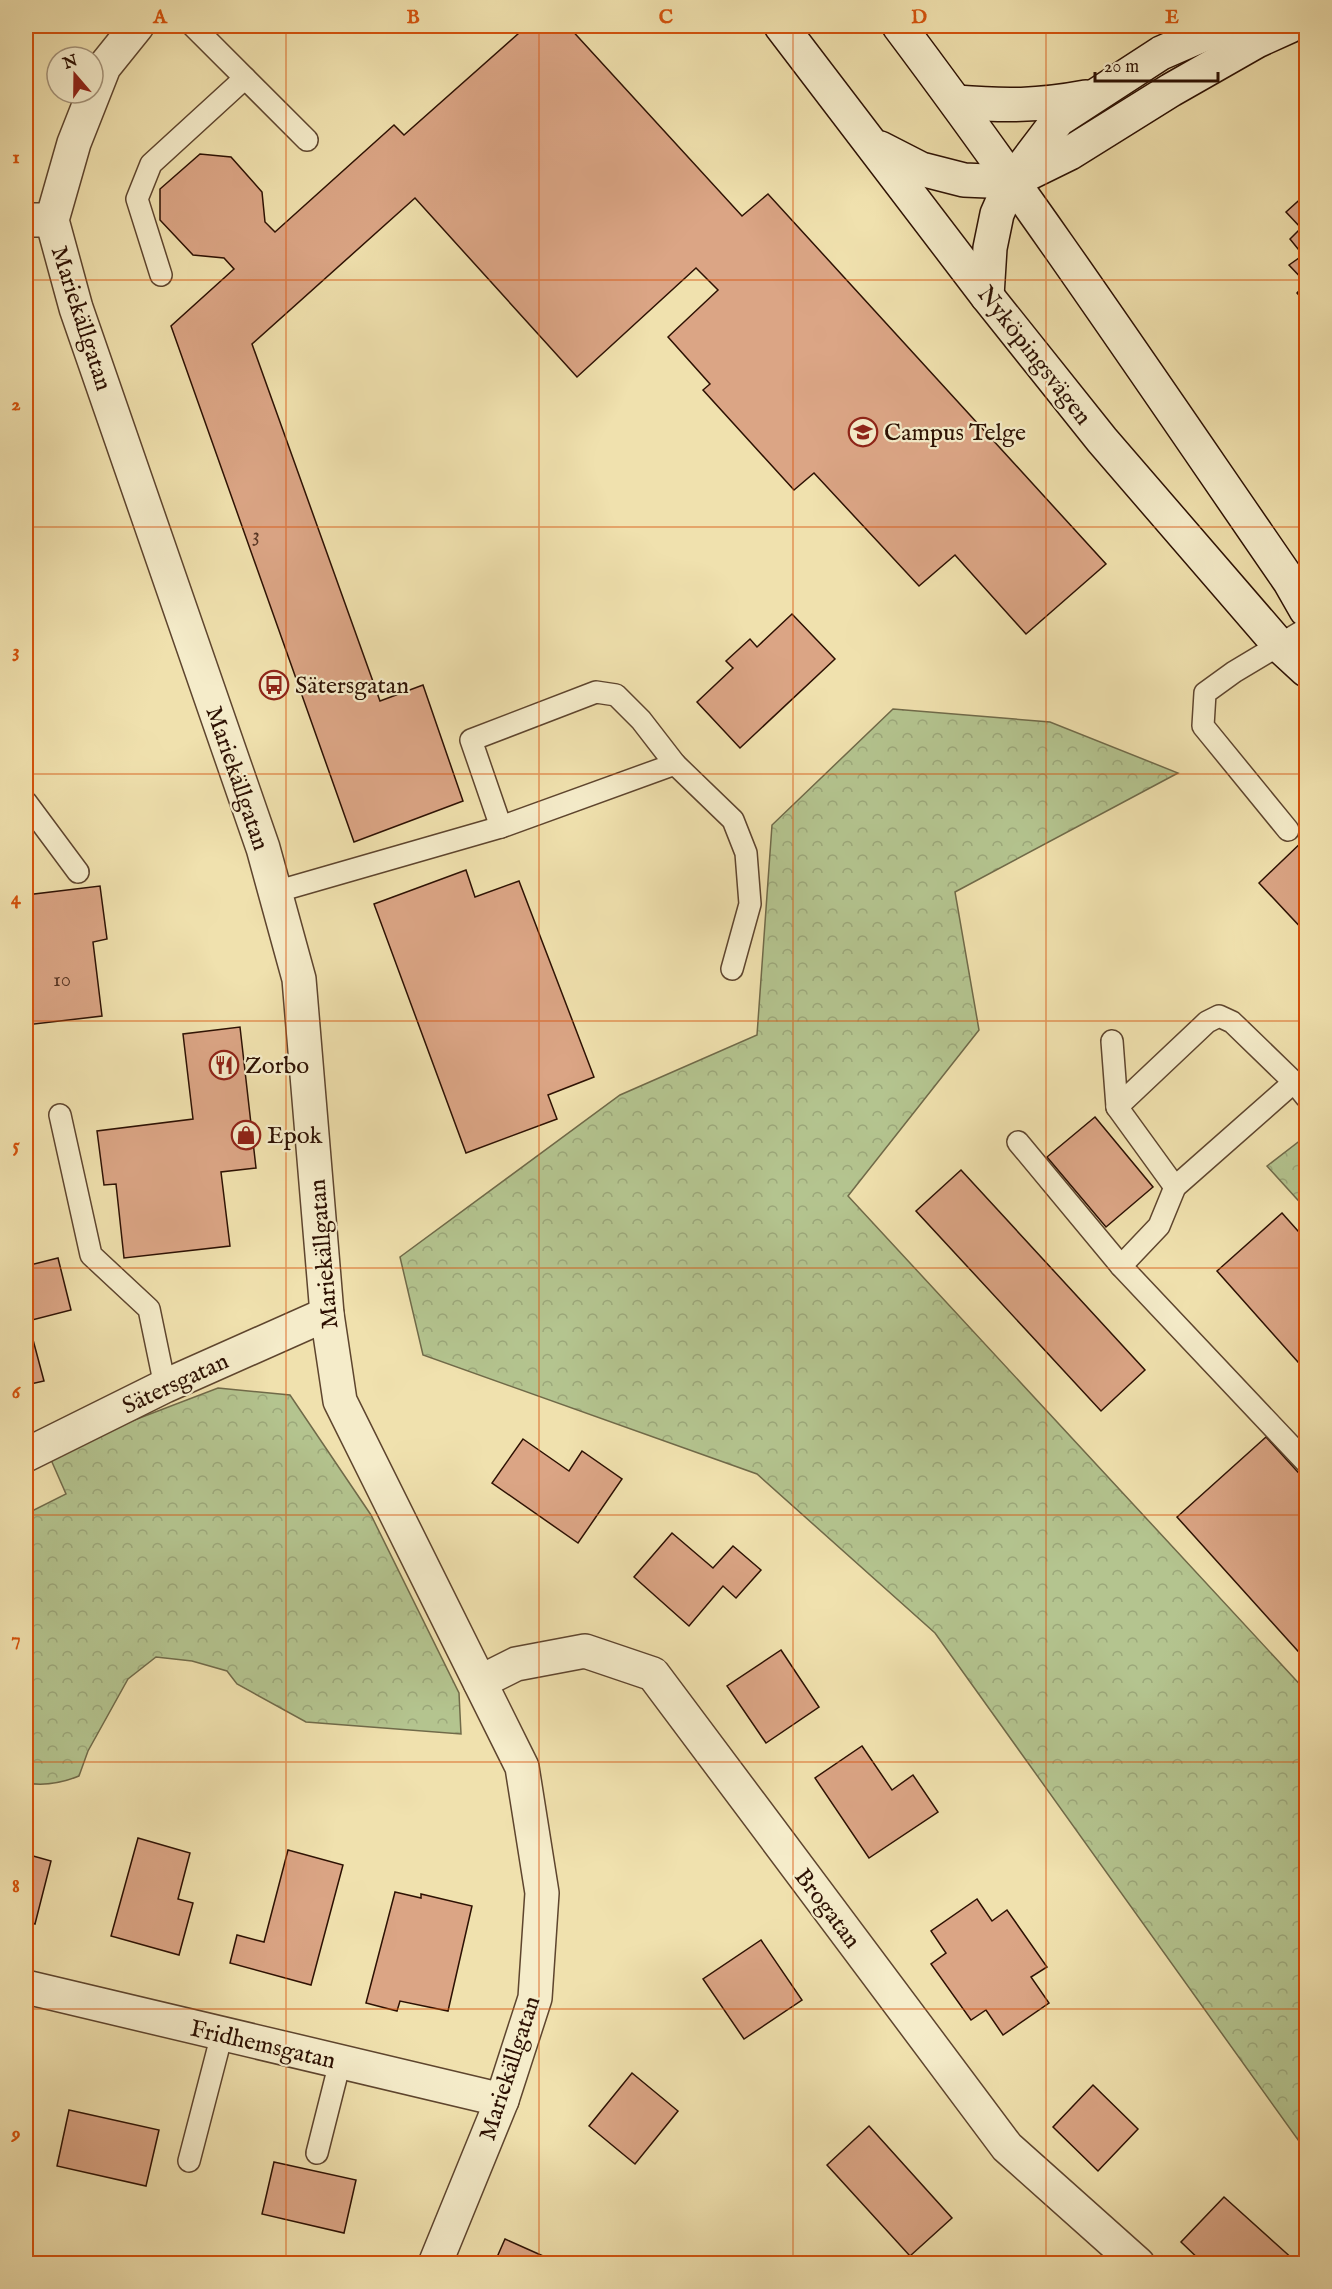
<svg xmlns="http://www.w3.org/2000/svg" width="1332" height="2289" font-family="'IM FELL English',serif">
  <defs>
    <pattern id="forest-crowns" width="20" height="18" patternUnits="userSpaceOnUse" patternTransform="scale(1.5)"><rect width="20" height="18" fill="#b4c48f"/><path d="M2 6a3 3 0 1 1 6 0M12 15a3 3 0 1 1 6 0" fill="none" stroke="#9ba77a"/></pattern>
  </defs>
  <rect width="100%" height="100%" fill="#f0e1ae"/>
  <filter id="stains"><feTurbulence type="fractalNoise" baseFrequency=".00333" numOctaves="4"/><feColorMatrix values="0 0 0 0 .2 0 0 0 0 .09 0 0 0 0 .02 0 0 0 .5 -.17"/></filter>
  <radialGradient id="worn" r=".72"><stop offset=".6" stop-color="#630" stop-opacity="0"/><stop offset="1" stop-color="#630" stop-opacity=".3"/></radialGradient>
  <g fill="url(#forest-crowns)" stroke="#706a49" stroke-width="1.5">
    <polygon points="893,709 1050,722 1178,773 955,892 979,1030 848,1196 1306,1691 1306,2151 935,1633 757,1474 423,1355 400,1257 620,1095 757,1035 772,825"/>
    <polygon points="1306,1136 1306,1209 1267,1166"/>
    <path d="M218,1388L290,1395L371,1515L459,1693L461,1734L306,1722L237,1684L227,1671L192,1661L156,1657L128,1679L88,1751L79,1776C62,1783 44,1786 26,1783V1514L66,1494L48,1453Z"/>
  </g>
  <g fill="#dba585" stroke="#2d1103" stroke-width="1.5">
    <polygon points="527,26 568,26 742,216 768,194 1106,564 1026,634 955,555 919,586 814,473 794,490 703,390 710,384 668,337 718,290 696,268 577,377 415,198 252,344 380,701 423,685 463,801 354,842 171,326 234,269 224,258 193,255 160,220 160,189 200,154 231,157 262,192 265,222 275,232 394,125 404,135"/>
    <polygon points="1306,194 1306,303 1297,293 1306,283 1289,265 1303,255 1290,239 1301,228 1286,212"/>
    <polygon points="792,614 835,659 740,748 697,702 733,668 726,661 750,639 757,647"/>
    <polygon points="1306,838 1306,933 1259,883"/>
    <polygon points="466,870 475,897 519,881 594,1077 548,1095 557,1119 466,1153 374,904"/>
    <polygon points="100,886 107,939 93,942 102,1016 26,1025 26,895"/>
    <polygon points="240,1027 256,1168 221,1172 230,1246 124,1258 116,1184 104,1185 97,1131 193,1119 183,1034"/>
    <polygon points="1095,1117 1153,1187 1106,1227 1047,1157"/>
    <polygon points="961,1170 1145,1370 1101,1411 916,1211"/>
    <polygon points="1282,1213 1306,1240 1306,1371 1217,1271"/>
    <polygon points="58,1258 71,1310 28,1321 44,1381 26,1385 26,1266"/>
    <polygon points="1266,1437 1306,1481 1306,1660 1177,1517"/>
    <polygon points="523,1439 569,1471 582,1451 622,1479 578,1543 492,1483"/>
    <polygon points="672,1533 713,1568 733,1546 761,1570 736,1598 723,1586 689,1626 634,1577"/>
    <polygon points="781,1650 819,1707 766,1743 727,1686"/>
    <polygon points="862,1746 892,1790 913,1775 938,1812 869,1858 815,1778"/>
    <polygon points="138,1838 190,1853 178,1899 193,1903 179,1955 111,1936"/>
    <polygon points="288,1850 343,1865 311,1985 230,1963 237,1935 264,1942"/>
    <polygon points="26,1854 51,1861 35,1924 26,1921"/>
    <polygon points="395,1892 421,1898 421,1894 472,1906 448,2011 400,2001 397,2011 366,2003"/>
    <polygon points="977,1899 992,1921 1007,1910 1047,1967 1031,1977 1049,2003 1003,2035 986,2010 971,2020 931,1964 946,1953 931,1931"/>
    <polygon points="761,1940 802,2000 744,2039 703,1979"/>
    <polygon points="632,2073 678,2111 635,2164 589,2126"/>
    <polygon points="1093,2085 1138,2129 1098,2171 1053,2127"/>
    <polygon points="69,2110 159,2130 146,2186 57,2166"/>
    <polygon points="869,2126 952,2218 910,2256 827,2165"/>
    <polygon points="274,2162 356,2180 344,2233 262,2214"/>
    <polygon points="1224,2197 1294,2260 1291,2264 1204,2264 1181,2242"/>
    <polygon points="505,2239 561,2264 494,2264"/>
  </g>
  <g fill="none" stroke-linecap="round" stroke-linejoin="round">
    <g stroke="#5e452e" stroke-width="24">
      <g id="service">
        <polyline points="193,26 307,140"/>
        <polyline points="161,275 137,199 151,164 245,78"/>
        <polyline points="26,802 78,872"/>
        <polyline points="501,827 471,740 596,692 616,695 641,720 675,764"/>
        <polyline points="1288,830 1203,726 1205,693 1234,672 1306,629"/>
        <polyline points="275,892 501,827 675,764 733,820 746,853 750,904 732,969"/>
        <polyline points="1112,1041 1117,1107"/>
        <polyline points="1306,1097 1294,1082 1175,1187 1159,1226 1121,1266 1306,1462"/>
        <polyline points="60,1115 91,1255 149,1309 165,1386"/>
        <polyline points="1018,1142 1121,1266"/>
        <polyline points="1175,1187 1117,1107 1207,1022 1219,1016 1232,1022 1294,1082"/>
        <polyline points="317,2153 340,2062"/>
        <polyline points="189,2161 222,2034"/>
      </g>
    </g>
    <g stroke="#5e452e" stroke-width="36">
      <g id="minor">
        <polyline points="26,220 52,220"/>
        <polyline points="480,1682 516,1664 585,1651 653,1674 1007,2147 1138,2264"/>
        <polyline points="26,1987 502,2100"/>
      </g>
    </g>
    <g stroke="#5e452e" stroke-width="36">
      <g id="tertiary">
        <polyline points="137,26 104,67 74,143 52,220 76,308 263,848 299,979 327,1314 340,1401 522,1767 542,1893 535,1998 502,2100 435,2264"/>
        <polyline points="26,1455 165,1386 327,1314"/>
      </g>
    </g>
    <g stroke="#2d1103" stroke-width="36">
      <g id="secondary">
        <polyline points="781,26 987,296 1102,440 1279,645 1306,670"/>
        <path d="M899,26C1035,207 1161,395 1290,582L1306,610"/>
        <path d="M956,102C1005,106 1038,106 1086,97"/>
        <polyline points="880,148 921,169 964,180 1011,182 1070,153 1171,90 1257,41 1290,26"/>
        <polyline points="987,296 990,248 997,214 1011,182 1058,120 1161,53 1223,26"/>
      </g>
    </g>
    <use href="#service" stroke="#f5ecca" stroke-width="21"/>
    <use href="#minor" stroke="#f5ecca" stroke-width="33"/>
    <use href="#tertiary" stroke="#f5ecca" stroke-width="33"/>
    <use href="#secondary" stroke="#f5ecca" stroke-width="33"/>
  </g>
  <path fill="none" stroke="#d5520b" stroke-width="1.5" stroke-opacity="0.55" d="M286,26V2264M539,26V2264M793,26V2264M1046,26V2264M26,280H1306M26,527H1306M26,774H1306M26,1021H1306M26,1268H1306M26,1515H1306M26,1762H1306M26,2009H1306"/>
  <defs>
    <g id="university-ring" transform="scale(1.5)"><circle r="9.5" fill="#f5ecca" stroke="#8f2418" stroke-width="1.5"/><path d="M0-5L7-2L0 1L-7-2ZM-4 1L0 2.5L4 1V4Q0 6-4 4Z" fill="#8f2418"/></g>
    <g id="bus-ring" transform="scale(1.5)"><circle r="9.5" fill="#f5ecca" stroke="#8f2418" stroke-width="1.5"/><path d="M-5-6H5V4H4V6H2V4H-2V6H-4V4H-5ZM-3.5-4V0h7V-4ZM-3.5 1.2v1.5H-2V1.2ZM2 1.2v1.5H3.5V1.2Z" fill="#8f2418"/></g>
    <g id="restaurant-ring" transform="scale(1.5)"><circle r="9.5" fill="#f5ecca" stroke="#8f2418" stroke-width="1.5"/><path d="M-5-6h1v4h1v-4h1v4h1v-4h1v5L-1.5 .5V6h-2V.5L-5-1ZM5-6V6H3V1.5H1.5Q1.5-4 5-6Z" fill="#8f2418"/></g>
    <g id="shop-ring" transform="scale(1.5)"><circle r="9.5" fill="#f5ecca" stroke="#8f2418" stroke-width="1.5"/><path d="M-5-2.5h2.3a2.7 3.5 0 0 1 5.4 0H5L5.5 6h-11ZM-1.5-2.5h3a1.5 2.3 0 0 0-3 0Z" fill="#8f2418"/></g>
  </defs>
  <g fill-rule="evenodd">
    <use href="#university-ring" x="863" y="432"/>
    <use href="#bus-ring" x="274" y="685"/>
    <use href="#restaurant-ring" x="224" y="1065"/>
    <use href="#shop-ring" x="246" y="1135"/>
  </g>
  <g text-anchor="middle" stroke-width="4.5" stroke-linejoin="round" paint-order="stroke">
    <g font-size="21" fill="#583624">
      <text x="256" y="541">3</text>
      <text x="62" y="986">10</text>
    </g>
    <g font-size="24" fill="#2d1103" stroke="#f5ecca">
      <text transform="translate(82 318) rotate(72)" y="8">Mariekällgatan</text>
      <text transform="translate(1035 355) rotate(52)" y="8">Nyköpingsvägen</text>
      <text transform="translate(238 778) rotate(71)" y="8">Mariekällgatan</text>
      <text transform="translate(323 1254) rotate(-95)" y="8">Mariekällgatan</text>
      <text transform="translate(175 1383) rotate(-25)" y="8">Sätersgatan</text>
      <text transform="translate(828 1908) rotate(53)" y="8">Brogatan</text>
      <text transform="translate(263 2044) rotate(13)" y="8">Fridhemsgatan</text>
      <text transform="translate(509 2068) rotate(-72)" y="8">Mariekällgatan</text>
    </g>
    <g font-size="24" fill="#2d1103" stroke="#f5ecca" text-anchor="start">
      <text x="884" y="440">Campus Telge</text>
      <text x="295" y="693">Sätersgatan</text>
      <text x="245" y="1073">Zorbo</text>
      <text x="267" y="1143">Epok</text>
    </g>
  </g>
  <rect width="1332" height="2289" fill="none" stroke="#f0e1ae" stroke-width="66"/>
  <g transform="translate(75 75) rotate(340)"><circle r="28" fill="#f5ecca" stroke="#a5947a" stroke-width="1.5"/>
  <path d="M0-4.5L10 22L0 15L-10 22Z" fill="#8f2418"/>
  <text y="-9" font-size="16" font-weight="bold" text-anchor="middle" fill="#2d1103">N</text>
  </g>
  <path d="M1095 72v9h123v-9" fill="none" stroke="#2d1103" stroke-width="3"/>
  <text x="1104" y="72" font-size="18" fill="#2d1103" stroke="#f5ecca" stroke-width="4.5" paint-order="stroke">20 m</text>
  <rect x="33" y="33" width="1266" height="2223" fill="none" stroke="#d5520b" stroke-width="2"/>
  <g font-size="20" text-anchor="middle" font-weight="bold" fill="#d5520b">
    <text x="160" y="23">A</text>
    <text x="413" y="23">B</text>
    <text x="666" y="23">C</text>
    <text x="919" y="23">D</text>
    <text x="1172" y="23">E</text>
    <text x="16" y="163">1</text>
    <text x="16" y="410">2</text>
    <text x="16" y="657">3</text>
    <text x="16" y="904">4</text>
    <text x="16" y="1151">5</text>
    <text x="16" y="1398">6</text>
    <text x="16" y="1645">7</text>
    <text x="16" y="1892">8</text>
    <text x="16" y="2139">9</text>
  </g>
  <rect width="100%" height="100%" filter="url(#stains)"/>
  <rect width="100%" height="100%" fill="url(#worn)"/>
</svg>
